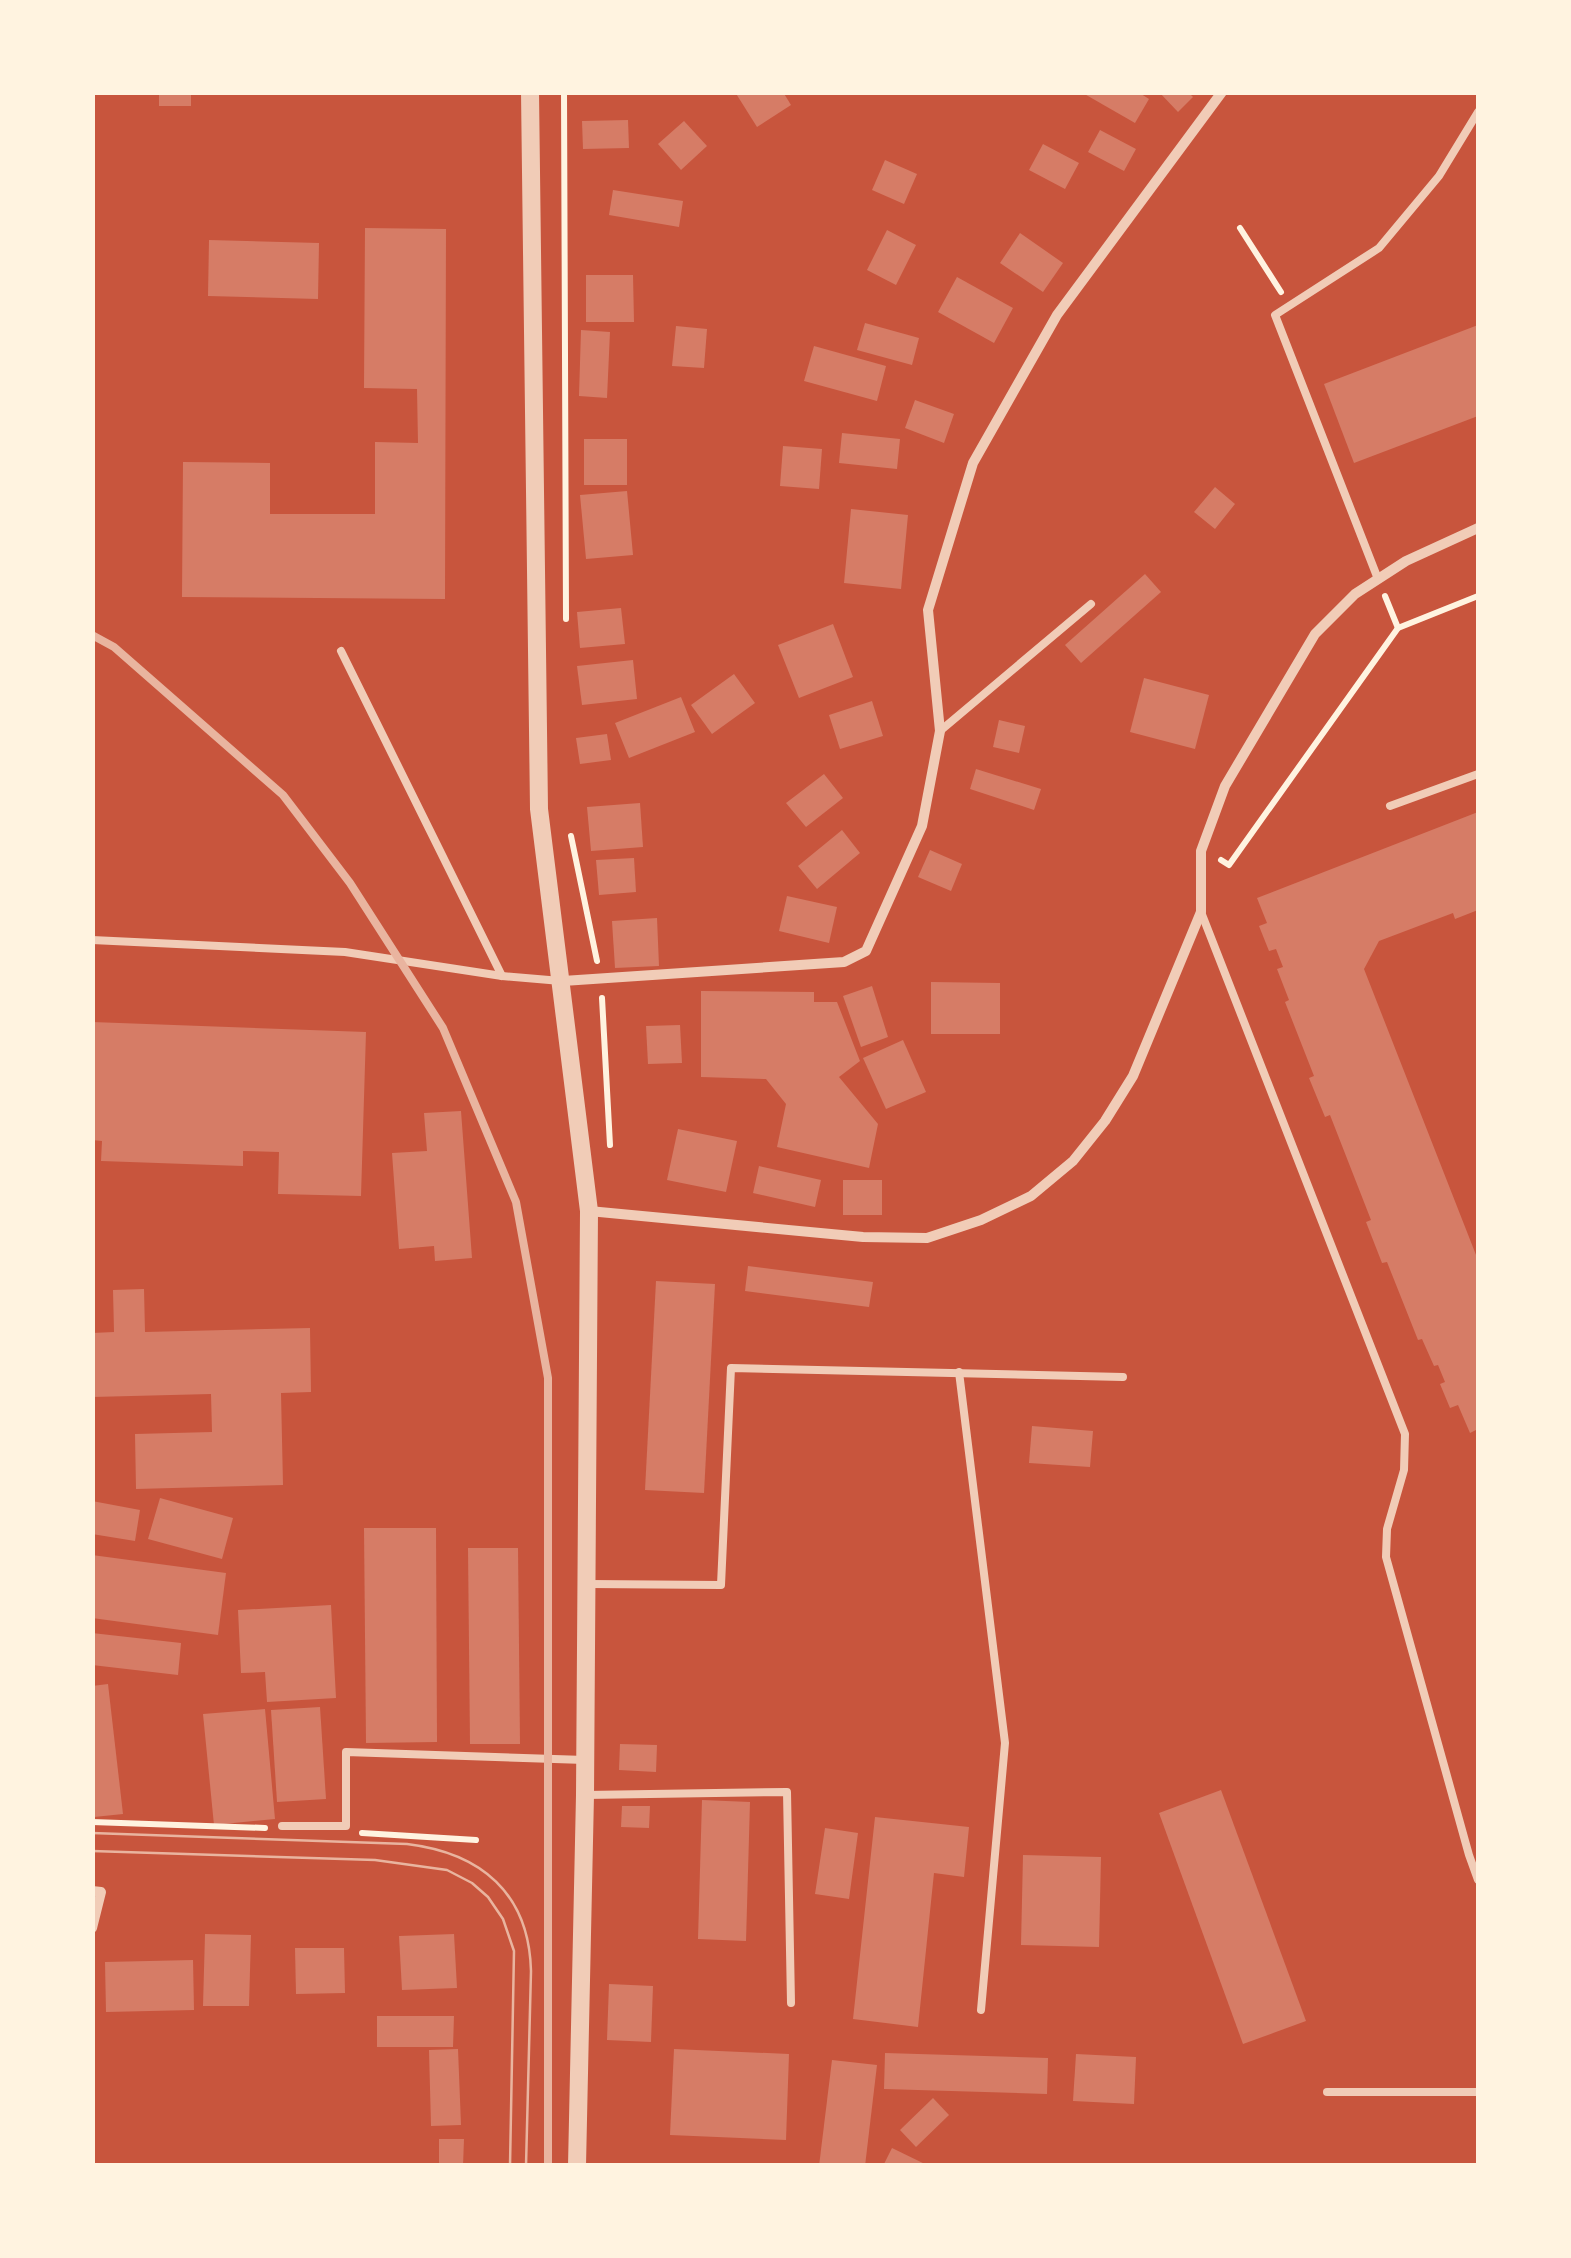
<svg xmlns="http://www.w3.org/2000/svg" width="1571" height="2258" font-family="Ubuntu,sans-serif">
  <rect width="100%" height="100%" fill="#c8553d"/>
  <g fill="#d67c66">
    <rect x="159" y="92" width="32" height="14"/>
    <polygon points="735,92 783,92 791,105 757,127"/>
    <polygon points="1081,92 1138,92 1149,99 1135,123"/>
    <polygon points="1159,92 1188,92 1193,97 1178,112"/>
    <polygon points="628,120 629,148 583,149 582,121"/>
    <polygon points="684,121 707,146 681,170 658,144"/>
    <polygon points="1100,130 1136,149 1124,171 1088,152"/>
    <polygon points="1043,144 1079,163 1065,189 1029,170"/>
    <polygon points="885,160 917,174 904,204 872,190"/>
    <polygon points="613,190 683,201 679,227 609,215"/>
    <polygon points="365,228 446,229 445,599 182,597 183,462 270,463 270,514 375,514 375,442 418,443 417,389 364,388"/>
    <polygon points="887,230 916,245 896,285 867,270"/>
    <polygon points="1020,233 1063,263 1043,292 1000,263"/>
    <polygon points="209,240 319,243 318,299 208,296"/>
    <polygon points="586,275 633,275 634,322 586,322"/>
    <polygon points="957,277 1013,308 994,343 938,312"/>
    <polygon points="865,323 919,338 912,365 857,350"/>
    <polygon points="1478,325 1478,416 1354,463 1324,384"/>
    <polygon points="676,326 707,329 704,368 672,366"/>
    <polygon points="581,330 610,332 607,398 579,396"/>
    <polygon points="814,346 886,366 877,401 804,381"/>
    <polygon points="915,400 954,414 944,443 905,428"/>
    <polygon points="842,433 900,439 897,469 839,463"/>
    <rect x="584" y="439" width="43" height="46"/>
    <polygon points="783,446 822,449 819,489 780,486"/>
    <polygon points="1215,487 1235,504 1215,529 1194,512"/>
    <polygon points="627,491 633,555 586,559 580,495"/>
    <polygon points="851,509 908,515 901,589 844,583"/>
    <polygon points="1145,574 1161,592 1081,663 1065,645"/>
    <polygon points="621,608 625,644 580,648 577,612"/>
    <polygon points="833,624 853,677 799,698 778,645"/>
    <polygon points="633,660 637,699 582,705 577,666"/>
    <polygon points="734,674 755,703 712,734 691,705"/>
    <polygon points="1144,678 1209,695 1195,749 1130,732"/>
    <polygon points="681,697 695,732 629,758 615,723"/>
    <polygon points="872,701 883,736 840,749 829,715"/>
    <polygon points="999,720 1025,726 1019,753 993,747"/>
    <polygon points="607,734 611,760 580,764 576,738"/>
    <polygon points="976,769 1041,789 1034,810 970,789"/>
    <polygon points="824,774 843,798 806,827 786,803"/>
    <polygon points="640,803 643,847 591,851 587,807"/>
    <polygon points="1478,812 1478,910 1455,919 1453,913 1379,941 1364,969 1478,1260 1478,1429 1470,1433 1458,1405 1450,1408 1440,1384 1445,1382 1438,1365 1434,1366 1422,1339 1418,1340 1387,1262 1382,1263 1366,1222 1371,1220 1330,1115 1325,1117 1309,1078 1314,1076 1285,1002 1289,1000 1277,969 1283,967 1276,949 1269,951 1259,926 1267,923 1257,898"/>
    <polygon points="842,830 860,853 817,889 798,866"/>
    <polygon points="930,850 962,864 951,891 918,877"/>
    <polygon points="634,858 636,892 599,895 596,860"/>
    <polygon points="787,896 837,907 829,943 779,931"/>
    <polygon points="657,918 659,966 615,968 612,921"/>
    <polygon points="931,982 1000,983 1000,1034 931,1034"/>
    <polygon points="872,986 888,1037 861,1047 843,996"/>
    <polygon points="701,991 814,992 814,1002 837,1002 860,1061 839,1077 878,1124 869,1168 777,1147 786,1104 766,1079 701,1077"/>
    <polygon points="92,1022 366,1032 361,1196 278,1194 279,1152 243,1151 243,1166 101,1161 102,1141 92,1140"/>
    <polygon points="680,1025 682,1063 648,1064 646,1026"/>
    <polygon points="903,1040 926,1092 886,1109 863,1058"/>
    <polygon points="461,1111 472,1258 435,1261 434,1246 399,1249 392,1153 427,1151 424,1113"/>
    <polygon points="678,1129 737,1141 726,1192 667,1180"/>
    <polygon points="759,1166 821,1180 815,1207 753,1193"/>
    <rect x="843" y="1180" width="39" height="35"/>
    <polygon points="748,1266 873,1282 869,1307 745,1291"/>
    <polygon points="656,1281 715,1284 704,1493 645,1490"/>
    <polygon points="144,1289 145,1332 310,1328 311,1392 281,1393 283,1485 136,1489 135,1434 212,1432 211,1394 92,1397 92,1333 114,1332 113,1290"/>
    <polygon points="1032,1426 1093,1431 1090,1467 1029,1463"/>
    <polygon points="160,1498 233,1518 222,1559 148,1539"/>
    <polygon points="92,1501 140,1510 135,1541 92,1534"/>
    <polygon points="364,1528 436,1528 437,1742 366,1743"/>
    <polygon points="468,1548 518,1548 520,1744 470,1744"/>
    <polygon points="92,1555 226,1573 218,1635 92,1618"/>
    <polygon points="331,1605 336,1698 267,1702 265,1672 241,1673 238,1610"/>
    <polygon points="92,1633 181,1643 178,1675 92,1665"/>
    <polygon points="108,1684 123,1814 94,1817 92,1686"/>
    <polygon points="320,1707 326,1799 277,1802 271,1710"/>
    <polygon points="265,1709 275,1819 214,1825 203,1714"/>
    <polygon points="620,1744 657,1745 656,1772 619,1770"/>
    <polygon points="1221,1790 1306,2021 1243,2044 1159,1813"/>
    <polygon points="702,1800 750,1802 746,1941 698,1939"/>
    <polygon points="622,1806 650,1806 649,1828 621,1827"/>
    <polygon points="875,1817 969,1827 964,1877 934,1873 918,2027 853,2019"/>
    <polygon points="825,1828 858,1833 849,1899 815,1894"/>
    <polygon points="1023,1855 1101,1857 1099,1947 1021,1945"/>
    <polygon points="205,1934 251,1935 249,2006 203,2006"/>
    <polygon points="454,1934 457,1988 402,1990 399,1936"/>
    <polygon points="295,1948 344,1948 345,1993 296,1994"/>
    <polygon points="193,1960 194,2010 106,2012 105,1962"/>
    <polygon points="609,1984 653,1986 651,2042 607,2040"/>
    <polygon points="377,2016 454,2016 453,2047 377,2047"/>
    <polygon points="458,2049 461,2125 431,2126 429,2050"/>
    <polygon points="674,2049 789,2054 786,2140 670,2135"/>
    <polygon points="885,2053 1048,2058 1047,2094 884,2089"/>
    <polygon points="1076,2054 1136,2057 1134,2104 1073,2101"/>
    <polygon points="832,2060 877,2065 865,2166 819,2166"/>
    <polygon points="933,2098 949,2115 916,2147 900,2130"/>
    <polygon points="439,2139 464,2139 463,2166 439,2166"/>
    <polygon points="892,2148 929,2166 883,2166"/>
  </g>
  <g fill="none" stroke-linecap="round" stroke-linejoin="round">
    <g stroke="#fff3e0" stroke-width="6">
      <polyline points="564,92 566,619"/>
      <polyline points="1240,228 1281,292"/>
      <polyline points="1385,596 1398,628"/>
      <polyline points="571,836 597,961"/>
      <polyline points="1221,860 1229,865 1398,628 1478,596"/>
      <polyline points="602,998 610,1145"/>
      <polyline points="92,1822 265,1828"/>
      <polyline points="362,1833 476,1840"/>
    </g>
    <g stroke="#f1ccb7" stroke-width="8">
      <polyline points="1378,579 1275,315 1379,248 1439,176 1478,112"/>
      <polyline points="341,651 502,976"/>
      <polyline points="940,731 1091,604"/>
      <polyline points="1390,806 1478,774"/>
      <polyline points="1201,912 1405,1434 1404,1470 1387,1529 1386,1557 1469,1855 1478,1880"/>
      <polyline points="92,940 345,952 502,976 561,981"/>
      <polyline points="959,1372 1005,1743 981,2010"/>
      <polyline points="589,1584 721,1585 731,1368 1123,1377"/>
      <polyline points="585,1795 787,1792 791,2003"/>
      <polyline points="282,1826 346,1826 346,1752 585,1760"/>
      <polyline points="1327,2092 1478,2092"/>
    </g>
    <g stroke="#f1ccb7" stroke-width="10">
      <polyline points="563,981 844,962 866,951 922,826 940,731 928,610 973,463 1057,315 1222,92"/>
      <polyline points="589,1211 863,1237 927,1238 981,1220 1031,1196 1073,1161 1105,1121 1133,1076 1201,912 1201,851 1225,786 1315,634 1355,594 1406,561 1478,528"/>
      <polyline points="92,1891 101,1892 92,1928"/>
    </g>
    <polyline stroke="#f1ccb7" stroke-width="18" points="530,92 539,809 589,1211 585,1795 577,2166"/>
    <g stroke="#e9b49f" stroke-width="2.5">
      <path d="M92,1833L407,1844C481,1853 529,1893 531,1971L526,2166"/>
      <polyline points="92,1851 375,1860 447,1870 472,1883 488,1897 503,1919 514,1951 510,2166"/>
    </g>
    <polyline stroke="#e9b49f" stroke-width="8" points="92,635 114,647 283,795 350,883 443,1028 516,1202 548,1378 548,2166"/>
  </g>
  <rect width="1571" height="2258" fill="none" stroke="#fff3e0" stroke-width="190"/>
</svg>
